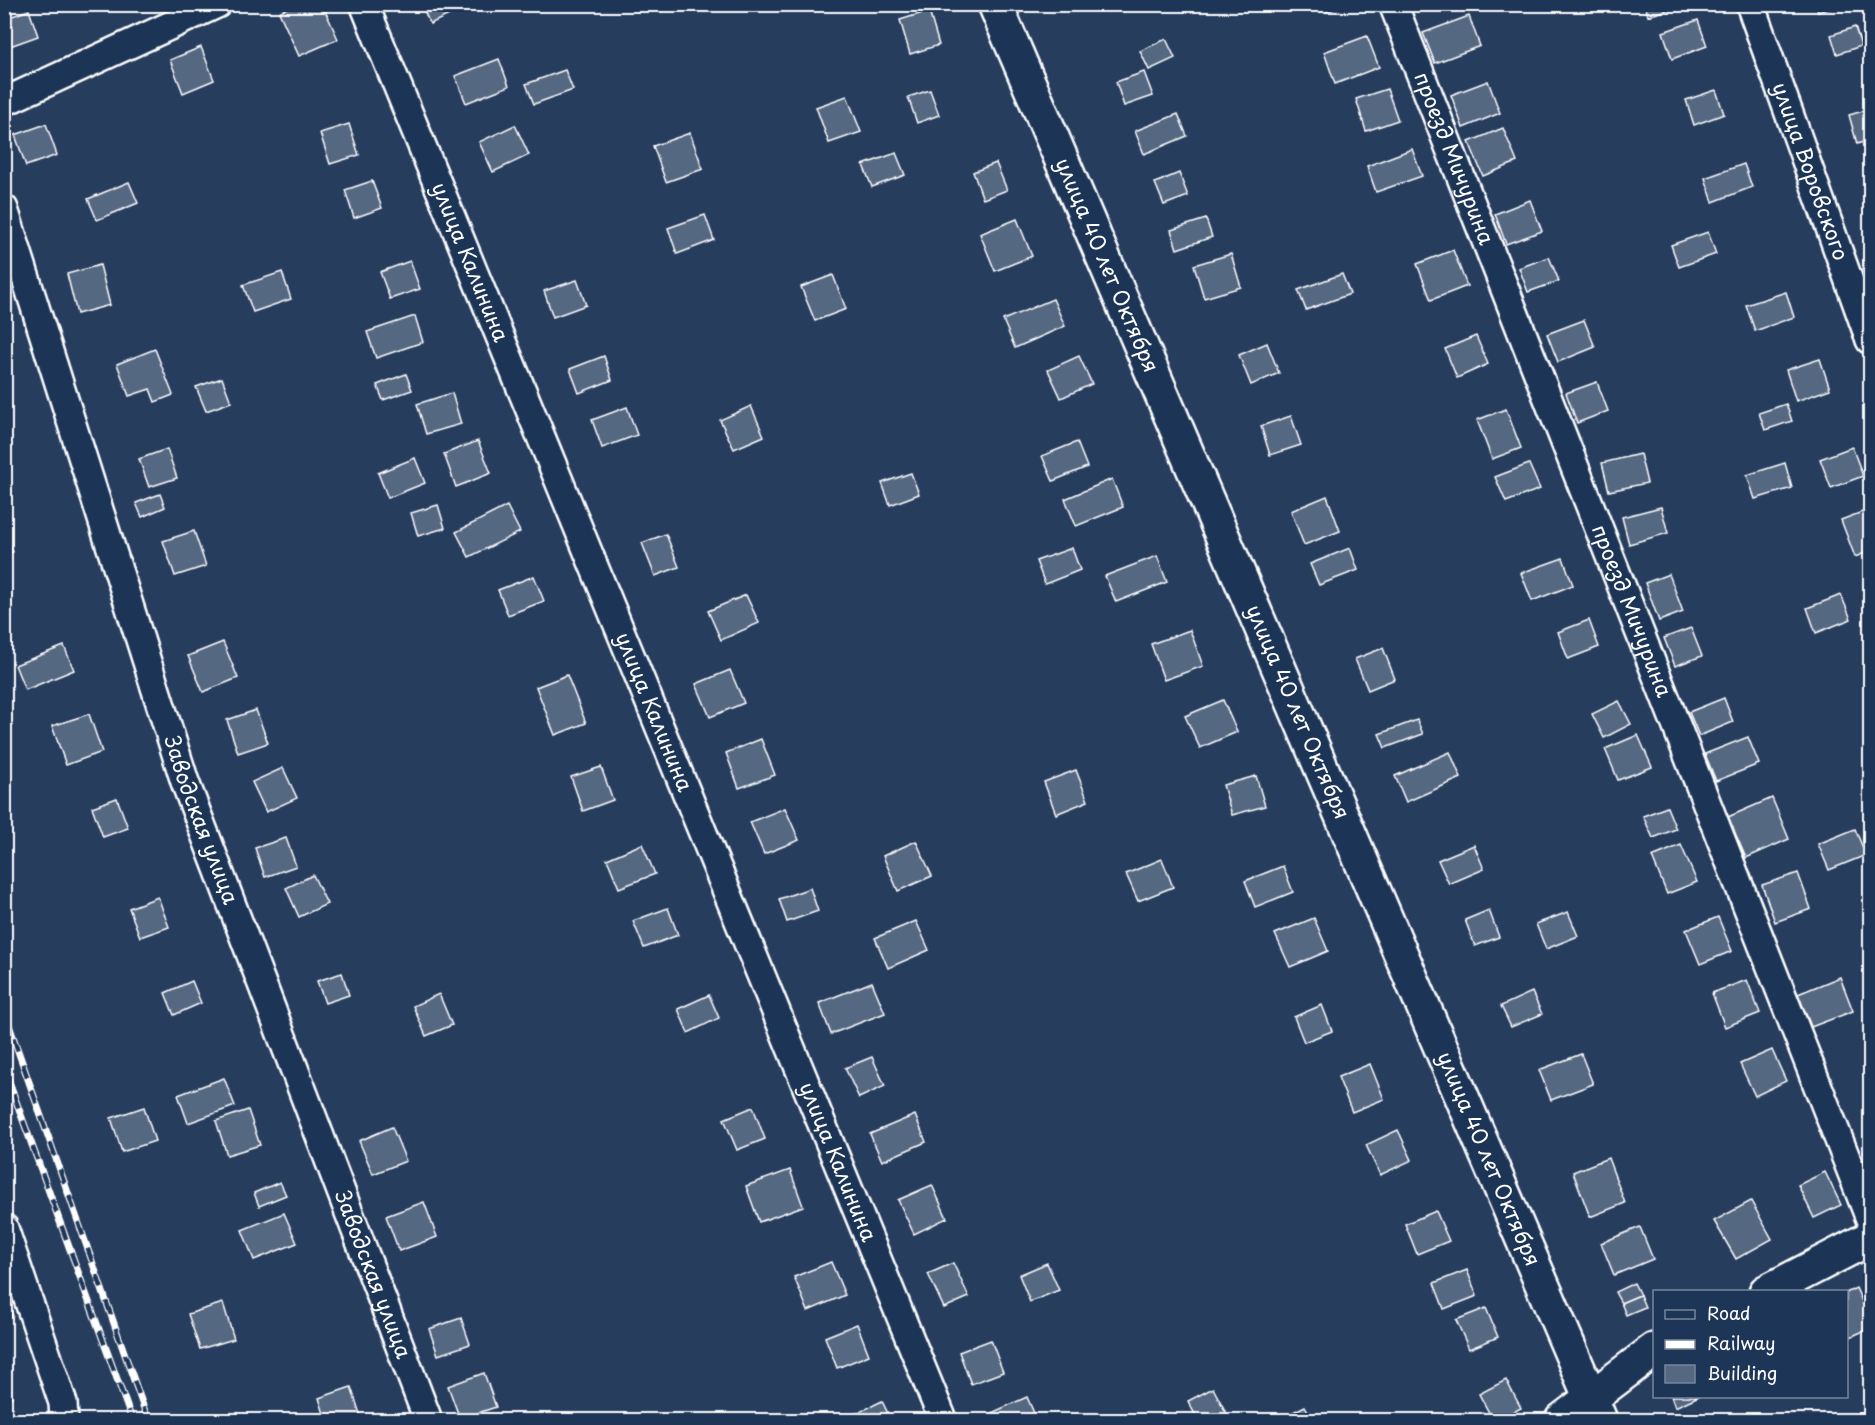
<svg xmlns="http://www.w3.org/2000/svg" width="1875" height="1425" font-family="'Playpen Sans',sans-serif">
  <rect width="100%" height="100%" fill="#263d5e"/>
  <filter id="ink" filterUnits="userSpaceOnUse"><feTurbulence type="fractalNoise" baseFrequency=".0167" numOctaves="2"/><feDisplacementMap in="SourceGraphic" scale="12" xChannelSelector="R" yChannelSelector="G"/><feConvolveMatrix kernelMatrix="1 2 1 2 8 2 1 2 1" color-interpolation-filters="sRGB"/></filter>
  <g filter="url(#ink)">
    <g fill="#556781" stroke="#fff" stroke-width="1.5">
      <polygon points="295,4 322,4 338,39 299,56 279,12"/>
      <polygon points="421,4 462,4 464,8 430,24"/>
      <polygon points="1324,4 1346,4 1327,12"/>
      <polygon points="1645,4 1687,4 1648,16"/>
      <polygon points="1816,4 1846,4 1818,12"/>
      <polygon points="29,10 38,36 10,46 4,32 4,19"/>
      <polygon points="929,11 939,45 910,54 900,20"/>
      <polygon points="1469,16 1480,46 1435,63 1423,33"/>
      <polygon points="1698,20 1707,46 1672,59 1663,32"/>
      <polygon points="1855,27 1861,46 1837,54 1831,35"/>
      <polygon points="1367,36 1379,67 1335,84 1324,52"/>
      <polygon points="1166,39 1175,58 1149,70 1140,51"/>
      <polygon points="201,47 214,80 183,93 170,60"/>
      <polygon points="499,59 509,86 466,103 455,76"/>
      <polygon points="565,70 573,90 534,104 526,84"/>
      <polygon points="1144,72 1153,96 1124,106 1116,82"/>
      <polygon points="1488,81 1500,113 1463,128 1451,95"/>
      <polygon points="1387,89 1398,120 1366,131 1356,99"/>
      <polygon points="930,90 939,115 917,123 908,97"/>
      <polygon points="1716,90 1724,114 1694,125 1686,100"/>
      <polygon points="847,96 861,132 829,143 816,107"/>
      <polygon points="1870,109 1870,140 1857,144 1849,115"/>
      <polygon points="1178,114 1187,136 1144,154 1135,131"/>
      <polygon points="46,124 57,155 26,166 15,135"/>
      <polygon points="349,124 359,155 330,164 320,133"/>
      <polygon points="515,125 529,155 493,172 479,142"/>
      <polygon points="1503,128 1517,162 1483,176 1469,142"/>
      <polygon points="690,133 703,169 666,182 653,146"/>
      <polygon points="1412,149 1422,176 1376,192 1367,166"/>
      <polygon points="896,153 905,175 872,187 863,165"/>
      <polygon points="996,163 1007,190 983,199 973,172"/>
      <polygon points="1744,164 1752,187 1713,202 1705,178"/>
      <polygon points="1179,173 1188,196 1164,205 1155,183"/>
      <polygon points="372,181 382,208 354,218 345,190"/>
      <polygon points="129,182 138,203 97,220 88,199"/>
      <polygon points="1530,200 1542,231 1506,244 1495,214"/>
      <polygon points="705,215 714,240 677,254 668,228"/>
      <polygon points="1017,219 1032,256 995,271 980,234"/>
      <polygon points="1206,219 1212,237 1177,249 1171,230"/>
      <polygon points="1708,232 1716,254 1679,267 1671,245"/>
      <polygon points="1453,250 1467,286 1431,300 1417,264"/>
      <polygon points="1231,254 1241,287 1204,298 1194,265"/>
      <polygon points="1549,257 1559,281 1528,292 1519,268"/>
      <polygon points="410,261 420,289 390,299 380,272"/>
      <polygon points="100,265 110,305 77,314 67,274"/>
      <polygon points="282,272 291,299 253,312 243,285"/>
      <polygon points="1342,274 1350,294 1306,310 1298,290"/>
      <polygon points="833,275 846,309 815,321 801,287"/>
      <polygon points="577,280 586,305 553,317 544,291"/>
      <polygon points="1786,292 1794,317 1755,331 1746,305"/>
      <polygon points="1053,299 1065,326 1015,348 1003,320"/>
      <polygon points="415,316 423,342 376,358 367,332"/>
      <polygon points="1584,320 1595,347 1558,362 1547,334"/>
      <polygon points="1476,336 1488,364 1457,378 1445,349"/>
      <polygon points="1267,343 1279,373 1251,385 1239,355"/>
      <polygon points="155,349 173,395 155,402 150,389 129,396 117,364"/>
      <polygon points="604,356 612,380 579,393 570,369"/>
      <polygon points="1079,356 1092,384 1061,398 1048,370"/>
      <polygon points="1820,359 1830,389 1796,401 1786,370"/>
      <polygon points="406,374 412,390 383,400 377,385"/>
      <polygon points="222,378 231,402 206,411 196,387"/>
      <polygon points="1597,382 1608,411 1577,423 1566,393"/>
      <polygon points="452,393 461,424 426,434 417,404"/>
      <polygon points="1786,404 1792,421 1765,430 1759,413"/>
      <polygon points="751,406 764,436 734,449 720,420"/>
      <polygon points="627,407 637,435 602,448 592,420"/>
      <polygon points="1506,409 1521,448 1492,459 1477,420"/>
      <polygon points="1291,416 1301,445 1270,455 1261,426"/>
      <polygon points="478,441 491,473 456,487 444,454"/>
      <polygon points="1077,442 1087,467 1053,481 1042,456"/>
      <polygon points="1852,447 1863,476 1831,488 1820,459"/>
      <polygon points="167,449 177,478 149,487 139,459"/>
      <polygon points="1640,454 1647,483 1609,491 1602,463"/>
      <polygon points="415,458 425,483 388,498 378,473"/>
      <polygon points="1785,463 1792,488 1755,499 1747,475"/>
      <polygon points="1529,464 1540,489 1506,502 1495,477"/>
      <polygon points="911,473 919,494 890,505 882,483"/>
      <polygon points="1112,479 1123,507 1076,526 1065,499"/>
      <polygon points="160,494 165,507 142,517 136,503"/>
      <polygon points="1327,496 1340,531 1304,545 1291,511"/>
      <polygon points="438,505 445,528 418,536 411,513"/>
      <polygon points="507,506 520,532 469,557 456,532"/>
      <polygon points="1661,507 1668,533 1629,544 1622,517"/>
      <polygon points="1870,509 1870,551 1855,557 1841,520"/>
      <polygon points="194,531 206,566 175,576 163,541"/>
      <polygon points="4,533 13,552 4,556"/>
      <polygon points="666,534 679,567 655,576 642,543"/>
      <polygon points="1072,548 1080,570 1045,584 1036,561"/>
      <polygon points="1350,548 1358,570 1319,585 1310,564"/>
      <polygon points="1157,556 1167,582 1116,602 1105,576"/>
      <polygon points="1563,558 1573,585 1532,601 1521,573"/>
      <polygon points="1669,574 1683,612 1659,621 1645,583"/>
      <polygon points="534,576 544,601 508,615 498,590"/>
      <polygon points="746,595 759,623 721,640 708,611"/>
      <polygon points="1841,595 1851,619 1816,633 1807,608"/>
      <polygon points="1589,620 1599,647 1568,659 1558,632"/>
      <polygon points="1691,628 1702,656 1675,666 1664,638"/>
      <polygon points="1190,630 1203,666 1164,680 1151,644"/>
      <polygon points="223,642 238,678 203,692 188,656"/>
      <polygon points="64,646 74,670 25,690 15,665"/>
      <polygon points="1383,648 1395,679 1368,690 1355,659"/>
      <polygon points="730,670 744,703 710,717 696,684"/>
      <polygon points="567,675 586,723 555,735 536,687"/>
      <polygon points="1724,698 1733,722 1699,736 1689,712"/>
      <polygon points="1223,700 1237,732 1200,748 1185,716"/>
      <polygon points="1619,701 1631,724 1604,738 1592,714"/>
      <polygon points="256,710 268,743 238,753 227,720"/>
      <polygon points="89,714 102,752 66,765 52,726"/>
      <polygon points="1417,720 1423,734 1385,748 1379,734"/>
      <polygon points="1638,735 1652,767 1618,780 1605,749"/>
      <polygon points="1748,737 1759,764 1716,781 1705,754"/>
      <polygon points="761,739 775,775 739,788 726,753"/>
      <polygon points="1450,752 1461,778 1406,802 1395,776"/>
      <polygon points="601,767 613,800 583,811 571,777"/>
      <polygon points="283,768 297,798 266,812 252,782"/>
      <polygon points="1076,770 1088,801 1056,814 1044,782"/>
      <polygon points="1256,776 1265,806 1232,815 1223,785"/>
      <polygon points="117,798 128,828 103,837 92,807"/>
      <polygon points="1772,798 1789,839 1746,858 1728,817"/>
      <polygon points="1667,807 1676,829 1653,838 1643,816"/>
      <polygon points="785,808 799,840 764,854 750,822"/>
      <polygon points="1855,829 1866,855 1829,870 1818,844"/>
      <polygon points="286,838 296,866 265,877 255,848"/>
      <polygon points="916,841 932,876 898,891 883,856"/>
      <polygon points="642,844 655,874 619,888 607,859"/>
      <polygon points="1474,845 1484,869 1449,884 1438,860"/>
      <polygon points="1681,845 1697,882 1667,894 1652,857"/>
      <polygon points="1162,859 1173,887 1138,901 1126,874"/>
      <polygon points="1283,866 1293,892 1255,907 1245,881"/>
      <polygon points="1798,873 1811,909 1775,922 1762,885"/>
      <polygon points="313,875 327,904 299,917 286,888"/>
      <polygon points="810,888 818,911 787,922 779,899"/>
      <polygon points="158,897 169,927 140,937 129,908"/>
      <polygon points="668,908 678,935 644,948 633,921"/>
      <polygon points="1489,910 1499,937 1475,946 1465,920"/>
      <polygon points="1568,912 1578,936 1546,949 1536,924"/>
      <polygon points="1718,917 1732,951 1700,964 1686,930"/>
      <polygon points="1314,918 1328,951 1290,967 1275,934"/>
      <polygon points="916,921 929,950 888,968 875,938"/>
      <polygon points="342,973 349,995 325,1003 317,981"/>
      <polygon points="1840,977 1853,1011 1811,1027 1798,994"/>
      <polygon points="1747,980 1760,1013 1725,1027 1712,993"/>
      <polygon points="192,981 201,1003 174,1015 165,993"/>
      <polygon points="872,982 885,1013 831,1034 819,1003"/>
      <polygon points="1532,992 1542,1014 1511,1027 1501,1006"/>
      <polygon points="439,994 452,1025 426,1036 413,1006"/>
      <polygon points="709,995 719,1018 688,1033 678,1009"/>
      <polygon points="1322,1005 1332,1031 1304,1042 1294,1017"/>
      <polygon points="1772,1050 1786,1081 1755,1096 1740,1064"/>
      <polygon points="1581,1054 1593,1084 1551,1100 1539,1070"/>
      <polygon points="872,1057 885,1086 859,1098 845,1068"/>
      <polygon points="1370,1064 1384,1099 1352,1112 1338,1077"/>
      <polygon points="224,1078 235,1106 188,1123 178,1095"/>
      <polygon points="144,1107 155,1141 122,1152 111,1118"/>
      <polygon points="753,1107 765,1139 737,1150 724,1119"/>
      <polygon points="248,1110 260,1145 227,1155 216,1121"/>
      <polygon points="915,1115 926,1142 882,1161 870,1134"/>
      <polygon points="392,1127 406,1161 373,1174 359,1141"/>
      <polygon points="1398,1130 1412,1160 1380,1175 1366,1145"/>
      <polygon points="1870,1149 1870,1171 1864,1152"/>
      <polygon points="1608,1158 1625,1203 1590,1217 1573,1172"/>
      <polygon points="790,1170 803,1206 759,1222 746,1186"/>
      <polygon points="1825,1172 1841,1205 1814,1218 1798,1185"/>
      <polygon points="280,1182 286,1195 259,1206 254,1193"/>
      <polygon points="932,1185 947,1218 914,1234 898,1200"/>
      <polygon points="1751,1201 1772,1239 1736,1259 1714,1221"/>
      <polygon points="424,1202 437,1237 399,1251 386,1216"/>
      <polygon points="1436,1211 1449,1241 1417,1254 1405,1224"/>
      <polygon points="284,1213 297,1243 254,1260 242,1230"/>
      <polygon points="1640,1227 1653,1259 1614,1275 1601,1243"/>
      <polygon points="831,1262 845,1295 808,1311 794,1277"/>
      <polygon points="953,1263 969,1297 944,1308 928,1274"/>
      <polygon points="1047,1263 1059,1290 1030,1302 1019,1275"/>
      <polygon points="1467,1270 1477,1296 1444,1309 1434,1283"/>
      <polygon points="1634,1283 1640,1295 1621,1303 1615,1292"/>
      <polygon points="1856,1288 1870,1319 1870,1328 1846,1339 1846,1293"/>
      <polygon points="1640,1295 1645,1307 1626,1315 1621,1303"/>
      <polygon points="4,1298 13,1316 4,1320"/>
      <polygon points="223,1303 234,1339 200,1349 188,1314"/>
      <polygon points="1486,1308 1498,1337 1469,1349 1456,1320"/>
      <polygon points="461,1318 470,1344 438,1355 429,1329"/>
      <polygon points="857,1324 869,1355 837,1368 825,1337"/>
      <polygon points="991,1340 1003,1372 971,1384 959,1352"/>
      <polygon points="484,1373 496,1407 460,1419 448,1386"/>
      <polygon points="1506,1380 1521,1408 1498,1420 1493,1420 1479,1394"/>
      <polygon points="4,1381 12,1397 4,1400"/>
      <polygon points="351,1387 362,1420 326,1420 319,1398"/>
      <polygon points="1213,1388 1230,1420 1198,1420 1188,1401"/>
      <polygon points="1671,1396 1699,1396 1675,1407"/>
      <polygon points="1027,1397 1037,1420 990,1420 987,1415"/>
      <polygon points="882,1401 891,1420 850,1420 849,1417"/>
      <polygon points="1305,1406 1313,1420 1277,1420"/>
    </g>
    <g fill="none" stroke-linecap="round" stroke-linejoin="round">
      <g stroke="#fff" stroke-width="32">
        <g id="street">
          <path id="s1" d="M364,4L943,1420"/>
          <path id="s2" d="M1393,4L1870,1219"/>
          <path id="s3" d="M1750,4L1870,340"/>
          <polyline points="4,102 217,4"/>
          <path id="s4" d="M4,209L185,782L428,1420"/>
          <polyline points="4,1228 63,1403 64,1420"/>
        </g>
      </g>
      <g stroke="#fff" stroke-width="38">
        <g id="secondary">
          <path id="s5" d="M995,4L1600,1420"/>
          <polyline points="1766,1292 1870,1238"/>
          <polyline points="1562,1420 1654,1350"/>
        </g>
      </g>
      <use href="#street" stroke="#1d3557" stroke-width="27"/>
      <use href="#secondary" stroke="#1d3557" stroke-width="33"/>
      <g stroke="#fff" stroke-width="7">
        <g id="rail">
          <polyline points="4,1011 148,1420"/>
          <polyline points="4,1068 132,1420"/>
        </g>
      </g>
      <use href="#rail" stroke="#1d3557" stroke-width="4.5" stroke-dasharray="14" stroke-linecap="butt"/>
    </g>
  </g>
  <g text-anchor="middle" stroke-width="4.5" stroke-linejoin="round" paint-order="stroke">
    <g font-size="21" fill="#fff" stroke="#1d3557">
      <text dy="7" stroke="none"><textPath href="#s2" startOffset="166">проезд Мичурина</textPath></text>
      <text dy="7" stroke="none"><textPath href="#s3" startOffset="178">улица Воровского</textPath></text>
      <text dy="7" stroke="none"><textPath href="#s1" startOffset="279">улица Калинина</textPath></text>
      <text dy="7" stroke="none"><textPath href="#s5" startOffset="284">улица 40 лет Октября</textPath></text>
      <text dy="7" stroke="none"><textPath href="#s2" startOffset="652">проезд Мичурина</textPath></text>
      <text dy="7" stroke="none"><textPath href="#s5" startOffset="770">улица 40 лет Октября</textPath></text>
      <text dy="7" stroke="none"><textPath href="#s1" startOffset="765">улица Калинина</textPath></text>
      <text dy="7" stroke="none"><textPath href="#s4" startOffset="642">Заводская улица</textPath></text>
      <text dy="7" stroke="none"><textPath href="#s5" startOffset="1256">улица 40 лет Октября</textPath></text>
      <text dy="7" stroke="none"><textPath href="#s1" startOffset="1251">улица Калинина</textPath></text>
      <text dy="7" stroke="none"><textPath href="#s4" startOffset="1128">Заводская улица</textPath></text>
    </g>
  </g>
  <rect width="1875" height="1425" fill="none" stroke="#1d3557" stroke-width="24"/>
  <rect x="12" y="12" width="1851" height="1401" fill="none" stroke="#fff" stroke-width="2" filter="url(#ink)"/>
  <rect x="1653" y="1290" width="195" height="108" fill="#1d3557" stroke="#77869a" stroke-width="1.5"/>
  <rect x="1665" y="1310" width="30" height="9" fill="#1d3557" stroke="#77869a" stroke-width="1.5"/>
  <text x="1707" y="1320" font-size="18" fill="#ffffff">Road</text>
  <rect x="1665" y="1340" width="30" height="9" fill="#ffffff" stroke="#77869a" stroke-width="1.5"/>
  <text x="1707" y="1350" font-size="18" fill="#ffffff">Railway</text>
  <rect x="1665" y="1365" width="30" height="18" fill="#556781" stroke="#77869a" stroke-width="1.5"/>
  <text x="1707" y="1380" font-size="18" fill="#ffffff">Building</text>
</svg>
